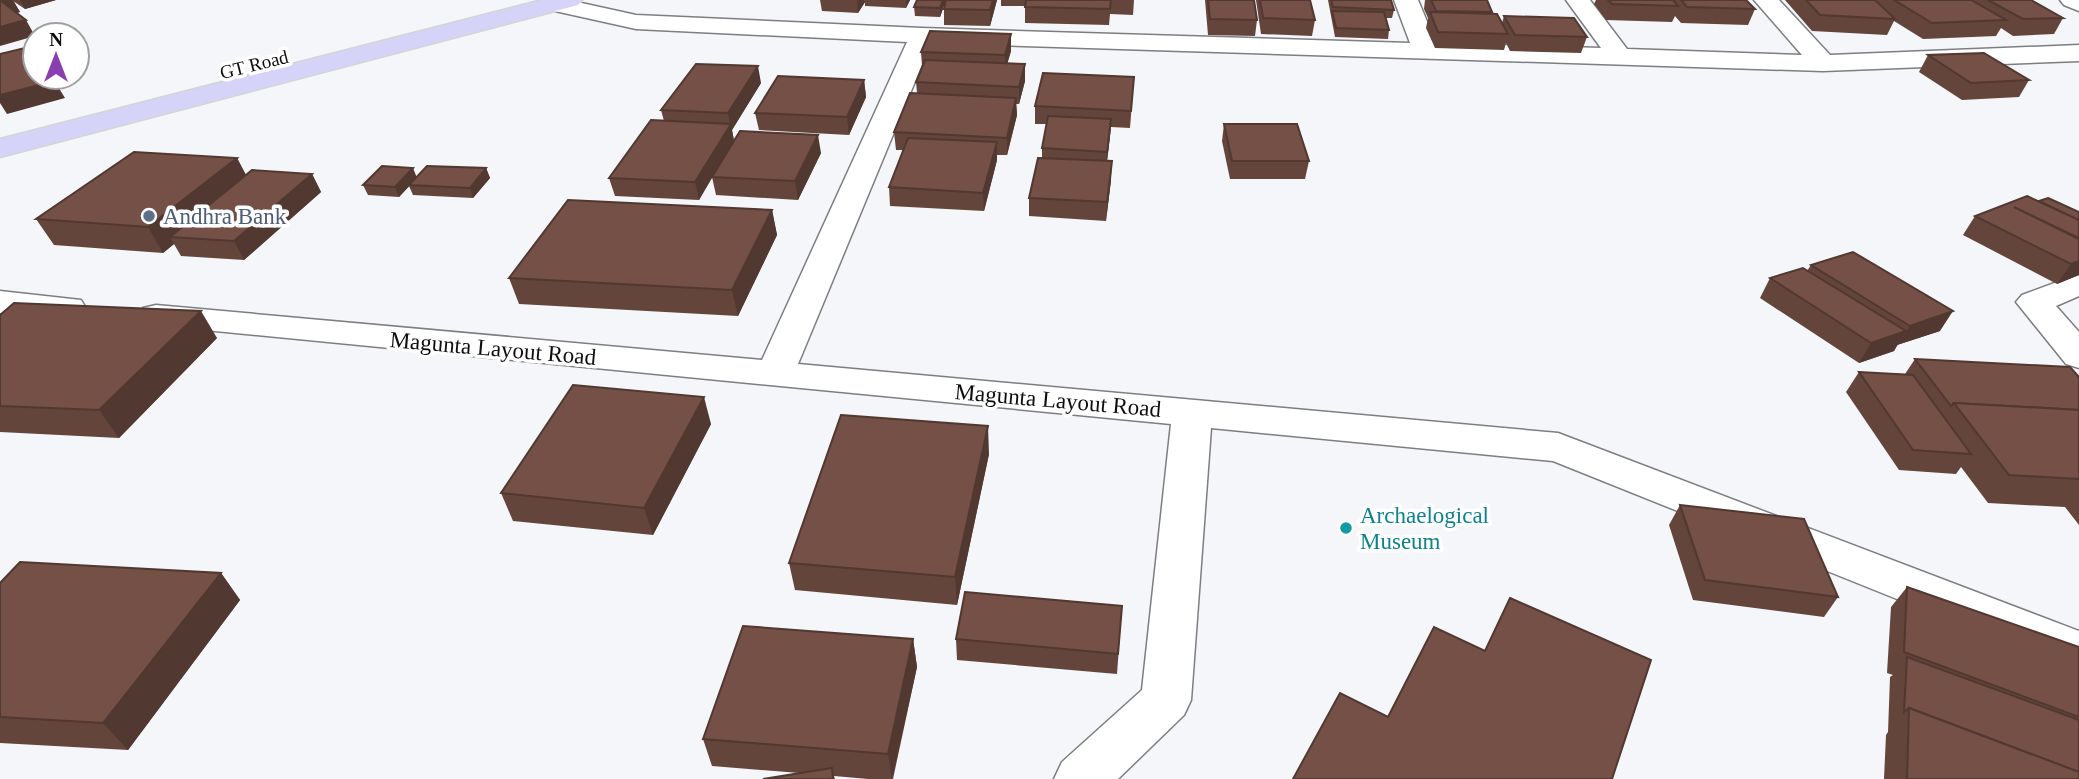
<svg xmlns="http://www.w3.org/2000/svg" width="2079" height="779" font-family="Georgia,serif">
  <rect width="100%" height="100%" fill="#f4f6f9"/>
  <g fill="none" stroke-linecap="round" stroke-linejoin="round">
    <g stroke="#7c7e81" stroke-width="3">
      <g id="minor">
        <polygon points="545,0 568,0 636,15 922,28 1410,43 1394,0 1418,0 1436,43 1601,48 1566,0 1590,0 1627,49 1802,55 1754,0 1779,0 1830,55 2079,45 2079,61 1823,71 931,43 798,364 1558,433 2079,631 2079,672 1553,461 1211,428 1191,700 1184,715 1118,779 1054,779 1062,762 1142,690 1171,424 143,324 138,316 143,308 156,305 762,360 907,42 636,29 546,9 542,4"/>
        <polygon points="2060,0 2079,0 2079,11 2064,5"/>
        <polygon points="2079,274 2079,296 2056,306 2079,332 2079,368 2066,364 2016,302 2022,295"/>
        <polygon points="0,291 81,300 86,308 81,316 68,319 0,313"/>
      </g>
    </g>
    <g stroke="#d4d4d4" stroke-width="3">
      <polygon id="major" points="542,0 582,0 578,5 0,157 0,139"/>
    </g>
    <use href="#minor" fill="#fff" fill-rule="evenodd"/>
    <use href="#major" fill="#d5d4f8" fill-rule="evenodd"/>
  </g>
  <g fill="#64453c">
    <polygon points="0,0 56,0 25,9 13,1 20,12 17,13"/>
    <polygon points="820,0 910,0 906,8 865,6 865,2 858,13 822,11"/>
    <polygon points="946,0 940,17 915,16 914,7"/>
    <polygon points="997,0 990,26 944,25 944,9"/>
    <polygon points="1001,0 1134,0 1133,15 1110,14 1109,25 1025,23 1025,6 1001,6"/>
    <polygon points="1205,0 1254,0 1257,20 1255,36 1208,35"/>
    <polygon points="1256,0 1310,0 1315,20 1312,36 1261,34"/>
    <polygon points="1328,0 1391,0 1394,10 1392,18 1386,18 1389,30 1388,39 1335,37"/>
    <polygon points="1425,0 1487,0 1492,12 1492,14 1502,23 1504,16 1587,37 1581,53 1510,51 1506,43 1504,50 1435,48 1426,28 1428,18 1424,9"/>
    <polygon points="1596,0 1746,0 1755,9 1748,25 1681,23 1675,16 1672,22 1606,20 1594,4"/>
    <polygon points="1785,0 2031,0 2063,18 2054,34 2013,36 2001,28 1996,36 1923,39 1894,21 1887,35 1812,31"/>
    <polygon points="1011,51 1007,63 1025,64 1025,81 1019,104 1016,104 1017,115 1007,155 997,155 997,160 984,211 890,206 889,187 903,150 896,150 894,132 917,93 916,82 922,66 921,52"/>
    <polygon points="1928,55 2029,80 2019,97 1962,100 1919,72"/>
    <polygon points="1134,77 1130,128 1111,127 1107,161 1111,180 1106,221 1029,216 1029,198 1042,158 1042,148 1047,124 1035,124 1035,106"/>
    <polygon points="864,80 866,97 849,135 759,130 755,113"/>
    <polygon points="761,83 732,130 734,141 821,153 798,200 716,195 712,177 699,200 615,196 609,178 664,121 661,110"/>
    <polygon points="1224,124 1309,161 1305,179 1230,179 1222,141"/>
    <polygon points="237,158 246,175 312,174 321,192 244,260 181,256 174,244 163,253 54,245 36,219"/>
    <polygon points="486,168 490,178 473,198 413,195 409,186 399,197 368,195 363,185 417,177"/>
    <polygon points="2039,201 2079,212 2079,275 2057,284 1963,235 1975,216"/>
    <polygon points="772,210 777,235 738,316 519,304 509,278"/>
    <polygon points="1811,265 1940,331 1897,345 1894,351 1859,363 1760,298 1770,278 1807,271"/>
    <polygon points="0,315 217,338 119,438 0,432"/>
    <polygon points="1915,359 2079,377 2079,525 2065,507 1988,503 1961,467 1956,474 1899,470 1846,392 1859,372 1905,374"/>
    <polygon points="711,424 653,535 513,521 501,493"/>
    <polygon points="989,454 957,605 795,590 789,563"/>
    <polygon points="1680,505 1838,597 1824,617 1693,600 1669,525"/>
    <polygon points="221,573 240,600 128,750 0,743 0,583"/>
    <polygon points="1907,587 2079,647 2079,779 1884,779 1886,735 1888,732 1890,677 1893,675 1887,673 1891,607"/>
    <polygon points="1122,606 1117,674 957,660 956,639"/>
    <polygon points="913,639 917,667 893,779 868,779 834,776 835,779 763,779 799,773 712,766 703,739"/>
  </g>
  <g fill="#513831">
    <polygon points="0,0 13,0 20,12 0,17"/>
    <polygon points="20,0 56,0 25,9"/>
    <polygon points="857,0 864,0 865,2 858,13"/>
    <polygon points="906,0 910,0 906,8"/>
    <polygon points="943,0 946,0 940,17 940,8"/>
    <polygon points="993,0 997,0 990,26 990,10"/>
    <polygon points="26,20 35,36 0,46 0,27"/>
    <polygon points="1011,34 1011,51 1005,72 1005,55"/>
    <polygon points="1025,64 1025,81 1019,104 1019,87"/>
    <polygon points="758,66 761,83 732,130 734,141 699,200 695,182 730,124 728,113"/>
    <polygon points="52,77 65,98 7,114 0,103 0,95"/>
    <polygon points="864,80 866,97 849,135 847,117"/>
    <polygon points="1016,98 1017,115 1007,155 1007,138"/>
    <polygon points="1111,119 1110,137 1106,170 1107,152"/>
    <polygon points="818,135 821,153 798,200 795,181"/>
    <polygon points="997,142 997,160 984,211 983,193"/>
    <polygon points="237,158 250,183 170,237 174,244 163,253 148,227"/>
    <polygon points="1112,161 1111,180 1106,221 1107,202"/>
    <polygon points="413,168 417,178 399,197 395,187"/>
    <polygon points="486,168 490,178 473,198 470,188"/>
    <polygon points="312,174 321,192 244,260 234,241"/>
    <polygon points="772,210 777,235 738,316 732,290"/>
    <polygon points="2079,261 2079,275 2057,284 2071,264"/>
    <polygon points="201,311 217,338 119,438 99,410"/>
    <polygon points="1953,311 1940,331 1897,345 1910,326"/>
    <polygon points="1906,331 1894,351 1859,363 1871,343"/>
    <polygon points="704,397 711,424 653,535 644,508"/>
    <polygon points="988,426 989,454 957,605 955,577"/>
    <polygon points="221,573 240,600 128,750 103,723"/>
    <polygon points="913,639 917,667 892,779 888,754"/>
  </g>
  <g fill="#745046" stroke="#513831" stroke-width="2">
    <polygon points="917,0 943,0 940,8 914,7"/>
    <polygon points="946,0 993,0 990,10 944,9"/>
    <polygon points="1026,0 1111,0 1110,9 1025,7"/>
    <polygon points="1208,0 1254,0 1257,20 1210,19"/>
    <polygon points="1260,0 1310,0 1315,20 1263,18"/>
    <polygon points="1331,0 1391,0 1394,10 1333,7"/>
    <polygon points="1431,0 1487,0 1492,12 1436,11"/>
    <polygon points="1608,0 1673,0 1678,6 1612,4"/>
    <polygon points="1681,0 1746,0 1755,9 1687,7"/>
    <polygon points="1806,0 1875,0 1895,19 1820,15"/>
    <polygon points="1894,0 1971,0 2006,20 1932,23"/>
    <polygon points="1988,0 2031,0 2063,18 2023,19"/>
    <polygon points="0,1 1,1 26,20 0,27"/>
    <polygon points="1332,11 1384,12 1389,30 1336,28"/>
    <polygon points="1430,12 1497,14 1508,34 1438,32"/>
    <polygon points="1504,16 1574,18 1587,37 1515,35"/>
    <polygon points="930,31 1011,34 1005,55 921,52"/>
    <polygon points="33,46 35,48 35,77 52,77 55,81 0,95 0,54"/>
    <polygon points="1984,53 2029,80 1971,83 1928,55"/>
    <polygon points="925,60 1025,64 1019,87 916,82"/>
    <polygon points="696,64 758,66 728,113 661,110"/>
    <polygon points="1043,73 1134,77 1131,111 1035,106"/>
    <polygon points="778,76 864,80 847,117 755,113"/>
    <polygon points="910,93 1016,98 1007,138 894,132"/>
    <polygon points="1048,116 1111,119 1107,152 1042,148"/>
    <polygon points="651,120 731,124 695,182 609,178"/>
    <polygon points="1224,124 1297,124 1309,161 1232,161"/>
    <polygon points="740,131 818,135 795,181 712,177"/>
    <polygon points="908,138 997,142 983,193 889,187"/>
    <polygon points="134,152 237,158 148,227 36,219"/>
    <polygon points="1038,158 1112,161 1107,202 1029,198"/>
    <polygon points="382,166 413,168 395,187 363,185"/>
    <polygon points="427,166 486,168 470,188 409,185"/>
    <polygon points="252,170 312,174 234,241 170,237"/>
    <polygon points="2027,196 2079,220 2079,238 2014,207 2079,239 2079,261 2071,264 1975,216"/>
    <polygon points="2048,198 2079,212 2079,220 2039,201"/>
    <polygon points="568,200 772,210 732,290 509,278"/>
    <polygon points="1853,252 1953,311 1910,326 1811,265"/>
    <polygon points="1803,268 1906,331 1871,343 1770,278"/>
    <polygon points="14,303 201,311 99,410 0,406 0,315"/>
    <polygon points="1915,359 2070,367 2079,377 2079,410 1954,403 1951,406"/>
    <polygon points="1859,372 1913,375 1971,454 1913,450"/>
    <polygon points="573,385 704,397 644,508 501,493"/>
    <polygon points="1954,403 2079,410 2079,479 2009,475"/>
    <polygon points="841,415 988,426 955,577 789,563"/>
    <polygon points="1680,505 1804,519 1838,597 1705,580"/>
    <polygon points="20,562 221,573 103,723 0,717 0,583"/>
    <polygon points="1907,587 2079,647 2079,717 1904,652"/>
    <polygon points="965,592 1122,606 1118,654 956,639"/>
    <polygon points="1510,598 1651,660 1612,779 1293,779 1340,693 1388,717 1434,627 1485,651"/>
    <polygon points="743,626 913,639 888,754 703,739"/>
    <polygon points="1907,657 2079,720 2079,772 1909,708 1904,712"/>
    <polygon points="1909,708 2079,772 2079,779 1907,779"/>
    <polygon points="832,768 833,779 763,779"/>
  </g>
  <circle fill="#5c6f8a" stroke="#fff" stroke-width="2.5" cx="149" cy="216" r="7"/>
  <circle fill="#0f9aa8" stroke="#fff" stroke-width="2.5" cx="1346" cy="528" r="7"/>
  <g text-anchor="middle" stroke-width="7" stroke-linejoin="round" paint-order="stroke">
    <g font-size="19" fill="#0e0e0f" stroke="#fff">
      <text transform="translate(254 64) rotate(-14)" y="7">GT Road</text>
    </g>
    <g font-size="23" fill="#4e5e75" stroke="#fff" text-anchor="start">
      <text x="163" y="224">Andhra Bank</text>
    </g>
    <g font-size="23" fill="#0e0e0f" stroke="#fff">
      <text transform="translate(493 348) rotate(5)" y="8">Magunta Layout Road</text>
      <text transform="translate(1058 400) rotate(5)" y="8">Magunta Layout Road</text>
    </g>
    <g font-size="23" fill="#0d838f" stroke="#fff" text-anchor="start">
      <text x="1360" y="523">Archaelogical<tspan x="1360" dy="26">Museum</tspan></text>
    </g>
  </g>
  <g transform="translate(56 56)"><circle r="33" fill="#ffffff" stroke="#9f9f9f" stroke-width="2"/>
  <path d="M0-5L12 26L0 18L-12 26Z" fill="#8a3fb0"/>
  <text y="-10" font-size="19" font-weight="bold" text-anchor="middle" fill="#0e0e0f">N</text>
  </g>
</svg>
